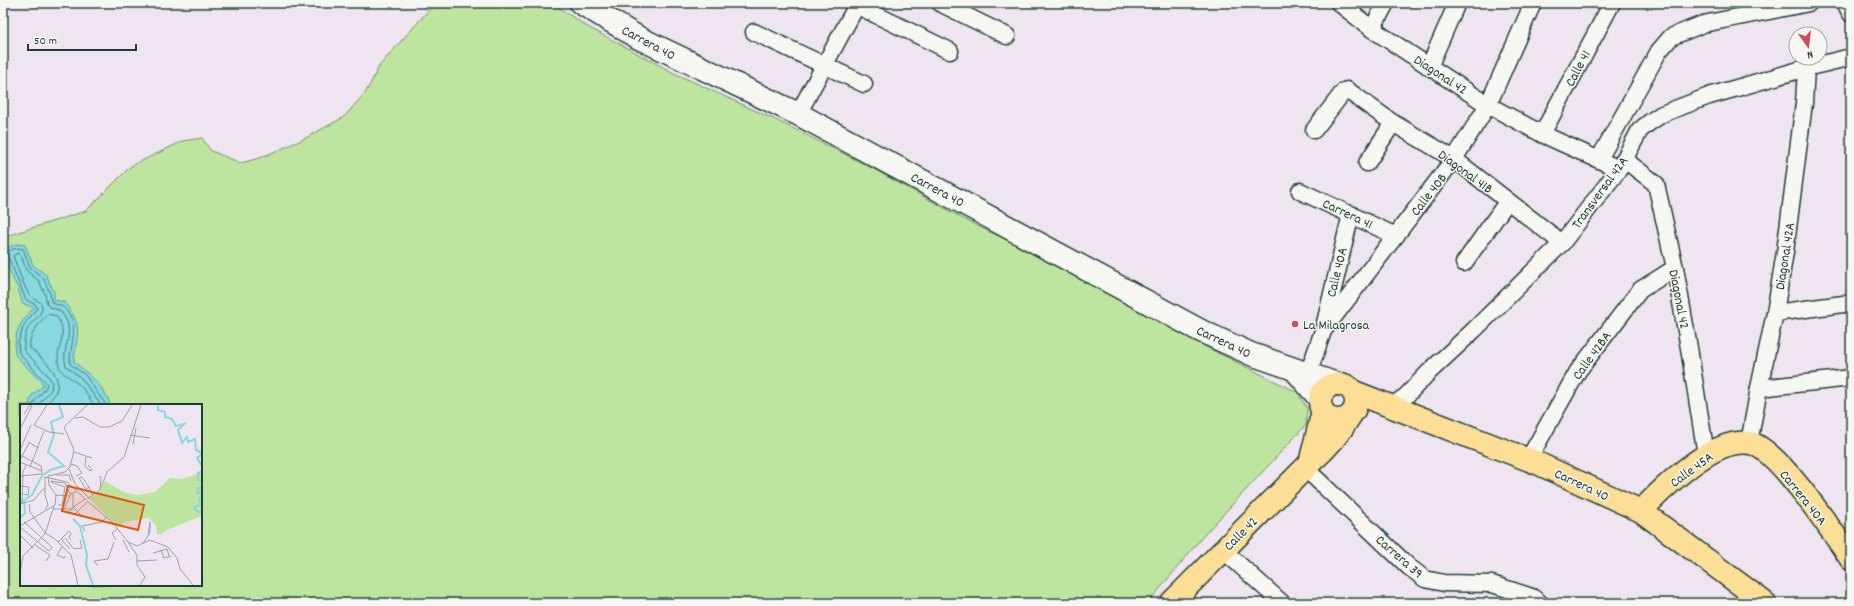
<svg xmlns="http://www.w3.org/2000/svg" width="1854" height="606" font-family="Dekko,sans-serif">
  <rect width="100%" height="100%" fill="#eee5f0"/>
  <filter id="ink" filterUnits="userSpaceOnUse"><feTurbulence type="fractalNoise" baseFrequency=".025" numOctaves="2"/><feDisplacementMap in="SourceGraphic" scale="8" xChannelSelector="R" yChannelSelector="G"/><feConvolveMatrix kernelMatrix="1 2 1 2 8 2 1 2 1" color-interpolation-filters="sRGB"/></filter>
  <g filter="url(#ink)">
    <path fill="#bde5a0" stroke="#6e916a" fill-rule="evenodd" d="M435,3H552L586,26L674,73L780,122L868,166L975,225L1011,242L1210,349L1297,392L1307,408L1306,425L1204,535L1148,603H3V237L86,211L131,166L183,141L202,138L211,151L241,163L260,158L304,139L344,117L366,92L380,65ZM21,405H201V585H21Z"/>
    <path fill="#87d8e1" stroke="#5d9a9c" d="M16,244L25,245L33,265L46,275L54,292V300L64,302C85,329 76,333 74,362C87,372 106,388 110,405H31L29,404L32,395L44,385L15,355C14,331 19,324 34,308L22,303C21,289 0,260 5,249Z"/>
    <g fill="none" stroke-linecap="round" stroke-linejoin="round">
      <g stroke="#497b79" stroke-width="1">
        <path d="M33,405C36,396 45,393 47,384L19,353L18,343L24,325L37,308L35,304L26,300L9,259L5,255L6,252L17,248L23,249L30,267L43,278L50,293L51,302C55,305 59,304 63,307C82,324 69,344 70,364L85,375L106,405"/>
        <path d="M38,405L51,390L52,382L46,373L24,351C23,344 25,334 28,328C32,320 42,317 42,306C40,299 34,301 30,296C23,285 18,269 13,256L18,253L22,258L26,270L39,281L45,294L47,305C51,309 57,308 61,312C78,332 60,347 66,366L81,378L101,405"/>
        <path d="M45,405C72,382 50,366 30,348C28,335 40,322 48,314L56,316C71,335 54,347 59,366C62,375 71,377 77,383C84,388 89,398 94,405"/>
      </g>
      <g stroke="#1f3d34" stroke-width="19">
        <g id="street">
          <polyline points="852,3 950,51"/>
          <polyline points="940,3 1007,36"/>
          <polyline points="1339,3 1372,29 1488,105 1542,134 1619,169"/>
          <polyline points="1845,3 1851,14"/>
          <polyline points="1372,29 1386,3"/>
          <polyline points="754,32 864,84"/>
          <polyline points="1429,67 1457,3"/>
          <polyline points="798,114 858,3"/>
          <polyline points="1314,130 1344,91 1347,90 1393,123 1454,159 1562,243"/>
          <polyline points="1542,134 1612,3"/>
          <polyline points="1599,159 1659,51 1671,37 1703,24 1809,3"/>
          <polyline points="1625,160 1656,184 1675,268 1689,348 1706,455"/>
          <polyline points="1367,163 1393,123"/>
          <polyline points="1300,191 1396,236"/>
          <polyline points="1464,263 1507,202"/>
          <polyline points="1775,313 1851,303"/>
          <polyline points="1324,327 1351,214"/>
          <polyline points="1308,374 1323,331 1454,159 1488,105 1533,3"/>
          <polyline points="1759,388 1851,378"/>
          <polyline points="1392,406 1406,396 1429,372 1474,330 1562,243 1619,169 1640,130 1650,122 1662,114 1709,96 1806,68 1851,57"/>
          <polyline points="1749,443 1759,388 1775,313 1785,252 1804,103 1806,68"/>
          <polyline points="1528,460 1578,371 1640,290 1675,268"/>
          <polyline points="1305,468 1409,567 1425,579 1444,583 1492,584 1532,597 1540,603"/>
          <polyline points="1223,550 1282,603"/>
        </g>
      </g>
      <g stroke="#1f3d34" stroke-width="25">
        <g id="secondary">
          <polyline points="581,3 639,38 798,114 1201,331 1251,354 1337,384"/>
          <polyline points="1296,371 1320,399"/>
        </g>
      </g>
      <g stroke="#1f3d34" stroke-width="25">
        <g id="primary">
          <circle cx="1338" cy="402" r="18"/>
          <polyline points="1354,392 1537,463 1641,511 1765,603"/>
          <polyline points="1310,463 1323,411"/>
          <path d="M1641,511C1664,487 1714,437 1750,443C1778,449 1834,534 1851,559"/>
          <path d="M1171,603L1310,463C1326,449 1339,435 1350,416"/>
        </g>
      </g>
      <use href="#street" stroke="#f6f6f2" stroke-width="16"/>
      <use href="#secondary" stroke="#f6f6f2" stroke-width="22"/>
      <use href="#primary" stroke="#fcde96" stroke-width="22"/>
    </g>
  </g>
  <circle fill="#d1495b" stroke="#f6f6f2" stroke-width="1.5" cx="1295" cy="324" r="4"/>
  <g text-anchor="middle" stroke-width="3" stroke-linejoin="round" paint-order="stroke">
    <g font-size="14" fill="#1f3d34" stroke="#f6f6f2">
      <text transform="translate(649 42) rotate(28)" y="5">Carrera 40</text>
      <text transform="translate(1577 68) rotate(-62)" y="5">Calle 41</text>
      <text transform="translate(1441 74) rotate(33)" y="5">Diagonal 42</text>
      <text transform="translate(1466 171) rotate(36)" y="5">Diagonal 41B</text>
      <text transform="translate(938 189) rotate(28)" y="5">Carrera 40</text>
      <text transform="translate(1599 192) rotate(-54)" y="5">Transversal 42A</text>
      <text transform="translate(1428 194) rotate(-52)" y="5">Calle 40B</text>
      <text transform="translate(1348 213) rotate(25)" y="5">Carrera 41</text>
      <text transform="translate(1784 256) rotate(-81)" y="5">Diagonal 42A</text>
      <text transform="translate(1336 272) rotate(-76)" y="5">Calle 40A</text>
      <text transform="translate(1680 299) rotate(79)" y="5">Diagonal 42</text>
      <text transform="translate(1224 341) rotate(25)" y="5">Carrera 40</text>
      <text transform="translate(1591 355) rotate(-54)" y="5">Calle 42BA</text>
      <text transform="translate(1691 469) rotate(-36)" y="5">Calle 45A</text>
      <text transform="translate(1582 484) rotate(25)" y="5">Carrera 40</text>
      <text transform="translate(1804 497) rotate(51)" y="5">Carrera 40A</text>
      <text transform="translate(1240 533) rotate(-45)" y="5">Calle 42</text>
      <text transform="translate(1400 556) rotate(41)" y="5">Carrera 39</text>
    </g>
    <g font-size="14" fill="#1f3d34" stroke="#f6f6f2" text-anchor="start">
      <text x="1303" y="329">La Milagrosa</text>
    </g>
  </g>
  <g transform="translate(20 404)">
    <rect width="182" height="182" fill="#eee5f0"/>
    <path d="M182,68V112L149,125L140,131L137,130L136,121L128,114L105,118L98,123L69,95L80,88L84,77L106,89L118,91L135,88L150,74L162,75Z" fill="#bde5a0"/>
    <path fill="none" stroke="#87d8e1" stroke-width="2" d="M138,1V6L145,8V13L152,15L156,22L164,20L158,26L162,39L167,33L168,38L175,35L176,46L182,49M182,50L177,54L182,62M182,67L178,69V76L182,77M182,84H178L177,89H182L179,96L182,99M182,101L174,103L178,108H182M0,114L5,109L4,96L12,91L22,72L30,66L44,62L28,48L34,31L31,18L43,13L39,1M53,115L60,122L67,151L66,161L73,181"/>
    <path fill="none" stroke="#9ba2a5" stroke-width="1" d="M27,1L14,21L29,28L44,30M55,14L63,13L80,23H89L102,17L112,1M0,25L12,2L10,1L4,10M110,31L130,34M8,38L19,44M113,40L116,24M0,46L11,21M54,48L72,54M0,51L21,62L22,70M66,53L65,62L70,67L72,66L68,61M0,56L9,39M0,58L22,67M51,60L57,62L62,69L56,72M10,63L24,27M49,65L55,80L69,94M36,71H49L51,77M0,72L22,70M79,72L81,73L80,85M30,77L45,79L50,90L56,88M31,78L45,83L42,101H38M0,82L9,83L8,91L3,90M69,83L66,85L59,74L62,73L69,83L70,86L73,91M53,90V103M36,91L50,92M67,95L80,86L87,68L104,53L121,1M67,97L92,118L108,138L117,142L130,136L148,143L157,154L160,165L173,181M0,100L14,96L24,84M2,100L3,68L6,61M9,100L10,108L25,129L35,135L51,151L58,181M53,103L63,113M33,105H51L65,95M42,105V107L48,108L53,105M44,105L51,90M25,106L28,101L25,91V73L47,78L66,96M54,111L68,97M0,122L35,101L36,91L29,81L28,72L45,68L50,63L54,46L44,23L67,1M0,123L29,147L32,143L4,118M65,127L62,122L82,118L86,113M0,131L13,144M45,134L54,145L62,144L60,136M42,136L50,145M96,136L92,129L98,124M103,136L109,148M38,138L49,127L51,129L49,134L51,136M108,138L117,151V161M123,139L130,129V118L128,131M15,141L30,151L26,157M42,143L37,151L44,154L46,152M141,146L144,154L151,152M133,149L147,145L149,152M117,157L137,156M117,161L125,173L120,181M78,162L74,157L88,155L94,138M0,170L3,152L25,130L34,102"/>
    <path fill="#de580e" fill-opacity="0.15" stroke="#de580e" stroke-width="2" d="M48,82L124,101L118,126L42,107Z"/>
    <rect width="182" height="182" fill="none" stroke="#1f3d34" stroke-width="2"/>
  </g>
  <rect width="1854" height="606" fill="none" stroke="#f6f6f2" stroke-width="16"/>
  <rect x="8" y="8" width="1838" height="590" fill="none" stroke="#1f3d34" stroke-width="1.5" filter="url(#ink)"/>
  <g transform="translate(1808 46) rotate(166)"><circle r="19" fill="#f6f6f2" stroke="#a0aca6"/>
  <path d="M0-3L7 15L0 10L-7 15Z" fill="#d1495b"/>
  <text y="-6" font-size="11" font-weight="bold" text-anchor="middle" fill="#1f3d34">N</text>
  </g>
  <path d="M28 44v6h108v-6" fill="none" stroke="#1f3d34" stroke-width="2"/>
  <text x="34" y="44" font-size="12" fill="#1f3d34" stroke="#f6f6f2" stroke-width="3" paint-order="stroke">50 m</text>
</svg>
